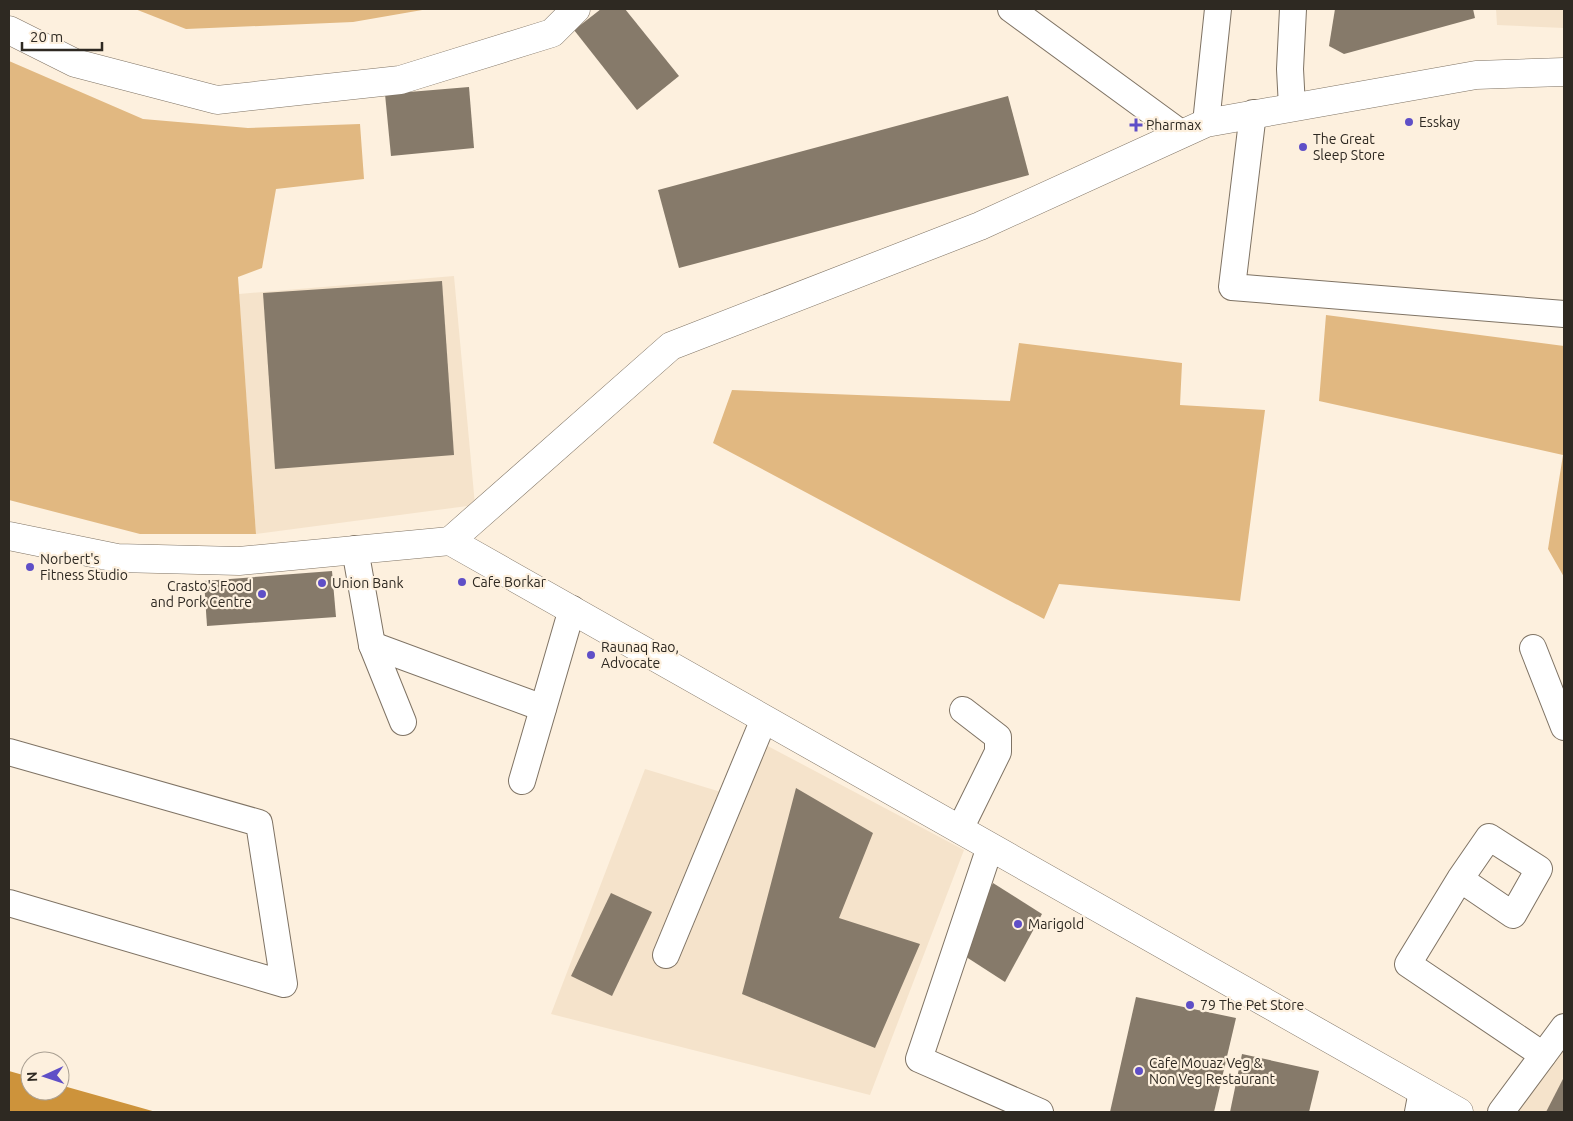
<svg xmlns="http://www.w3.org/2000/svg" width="1573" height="1121" font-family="Ubuntu,sans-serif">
  <rect width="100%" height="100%" fill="#fdf0de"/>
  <g fill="#f5e3cb">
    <polygon points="1496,9 1564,9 1564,28 1497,25"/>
    <polygon points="454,276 475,505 256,534 239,294"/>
    <polygon points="749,736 964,850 870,1095 551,1014 645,769 721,792"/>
    <polygon points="1564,1041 1564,1112 1518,1112"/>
  </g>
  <g fill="#e1b881">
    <polygon points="135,9 428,9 353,22 186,29"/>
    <polygon points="9,61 143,119 248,128 360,124 364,179 276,189 262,268 238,277 256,534 140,534 9,500"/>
    <polygon points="1326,315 1564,346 1564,577 1548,549 1563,455 1319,401"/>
    <polygon points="1019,343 1182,363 1180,405 1265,410 1240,601 1059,584 1044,619 713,443 732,390 1010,401"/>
  </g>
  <polygon fill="#cd933b" points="9,1071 30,1077 30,1091 60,1091 60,1085 156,1112 9,1112"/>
  <g fill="#867a6a">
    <polygon points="601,9 625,9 679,76 637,110 574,30"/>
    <polygon points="1335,9 1473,9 1475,18 1344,54 1329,46"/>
    <polygon points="469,87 474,148 391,156 385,94"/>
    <polygon points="1008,96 1029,175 679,268 658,190"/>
    <polygon points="442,281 454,455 275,469 263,293"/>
    <polygon points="332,571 336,617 207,626 204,581"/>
    <polygon points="796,788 873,833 839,918 920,944 875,1048 742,994"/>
    <polygon points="993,883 1042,914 1005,982 957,951"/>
    <polygon points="611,893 652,912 612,996 571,976"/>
    <polygon points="1136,997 1236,1018 1214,1112 1110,1112"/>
    <polygon points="1242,1054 1319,1071 1309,1112 1230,1112"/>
    <polygon points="1564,1077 1564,1112 1546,1112"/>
  </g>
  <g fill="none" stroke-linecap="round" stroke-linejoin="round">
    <g stroke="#7f7364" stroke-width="28">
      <g id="minor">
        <polyline points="1011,9 1182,134"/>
        <polyline points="1292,107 1290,69 1293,9"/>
        <polyline points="1253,113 1232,287 1564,314"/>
        <polyline points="1206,123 1218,9"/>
        <polyline points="355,549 372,645 403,722"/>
        <polyline points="372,645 543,708"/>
        <polyline points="1533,648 1564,727"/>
        <polyline points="9,752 259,823 284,984 9,903"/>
        <polyline points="522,781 572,609"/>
        <polyline points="960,829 998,752 998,737 963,710"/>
        <polyline points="990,847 919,1059 1040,1112"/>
        <polyline points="1460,879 1513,915 1539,869 1489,837 1460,879 1408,964 1543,1055"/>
        <polyline points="666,955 764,719"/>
        <polyline points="1418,1112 1422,1091"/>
        <polyline points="1501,1112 1564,1027"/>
      </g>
    </g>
    <g stroke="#7f7364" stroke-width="29">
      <g id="major">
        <polyline points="9,30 75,63 217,100 400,80 552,33 576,9"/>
        <polyline points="9,536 117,558 239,561 450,541 1459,1112"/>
        <polyline points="450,541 671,346 980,226 1206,123 1476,75 1564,72"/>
      </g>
    </g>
    <use href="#minor" stroke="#fff" stroke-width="26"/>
    <use href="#major" stroke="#fff" stroke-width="28"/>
  </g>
  <g fill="#5f4fc7" stroke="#fdf0de" stroke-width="2">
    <circle cx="1409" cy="122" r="5"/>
    <path d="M1133.5 117.5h5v5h5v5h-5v5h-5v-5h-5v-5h5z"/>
    <circle cx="1303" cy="147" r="5"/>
    <circle cx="30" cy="567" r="5"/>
    <circle cx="462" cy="582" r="5"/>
    <circle cx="322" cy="583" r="5"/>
    <circle cx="262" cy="594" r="5"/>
    <circle cx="591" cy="655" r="5"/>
    <circle cx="1018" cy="924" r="5"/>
    <circle cx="1190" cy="1005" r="5"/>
    <circle cx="1139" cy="1071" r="5"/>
  </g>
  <g text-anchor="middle" stroke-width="4.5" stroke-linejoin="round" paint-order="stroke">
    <g font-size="14" fill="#2e2922" stroke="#fdf0de" text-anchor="start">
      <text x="1419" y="127">Esskay</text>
      <text x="1146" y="130">Pharmax</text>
      <text x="1313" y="144">The Great<tspan x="1313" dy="16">Sleep Store</tspan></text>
      <text x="40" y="564">Norbert's<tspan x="40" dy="16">Fitness Studio</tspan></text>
      <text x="472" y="587">Cafe Borkar</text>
      <text x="332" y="588">Union Bank</text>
      <text x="252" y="591" text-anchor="end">Crasto's Food<tspan x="252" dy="16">and Pork Centre</tspan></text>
      <text x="601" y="652">Raunaq Rao,<tspan x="601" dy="16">Advocate</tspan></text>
      <text x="1028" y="929">Marigold</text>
      <text x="1200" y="1010">79 The Pet Store</text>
      <text x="1149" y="1068">Cafe Mouaz Veg &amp;<tspan x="1149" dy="16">Non Veg Restaurant</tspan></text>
    </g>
  </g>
  <rect width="1573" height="1121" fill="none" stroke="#2e2922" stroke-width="20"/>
  <g transform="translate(45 1076) rotate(267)"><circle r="24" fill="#fdf0de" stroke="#aaa093"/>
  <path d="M0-4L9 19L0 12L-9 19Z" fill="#5f4fc7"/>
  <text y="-8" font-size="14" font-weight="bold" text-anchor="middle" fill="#2e2922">N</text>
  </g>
  <path d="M22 42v8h80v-8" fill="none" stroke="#2e2922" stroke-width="2.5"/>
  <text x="30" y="42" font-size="15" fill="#2e2922" stroke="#fdf0de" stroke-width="4" paint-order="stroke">20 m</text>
</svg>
